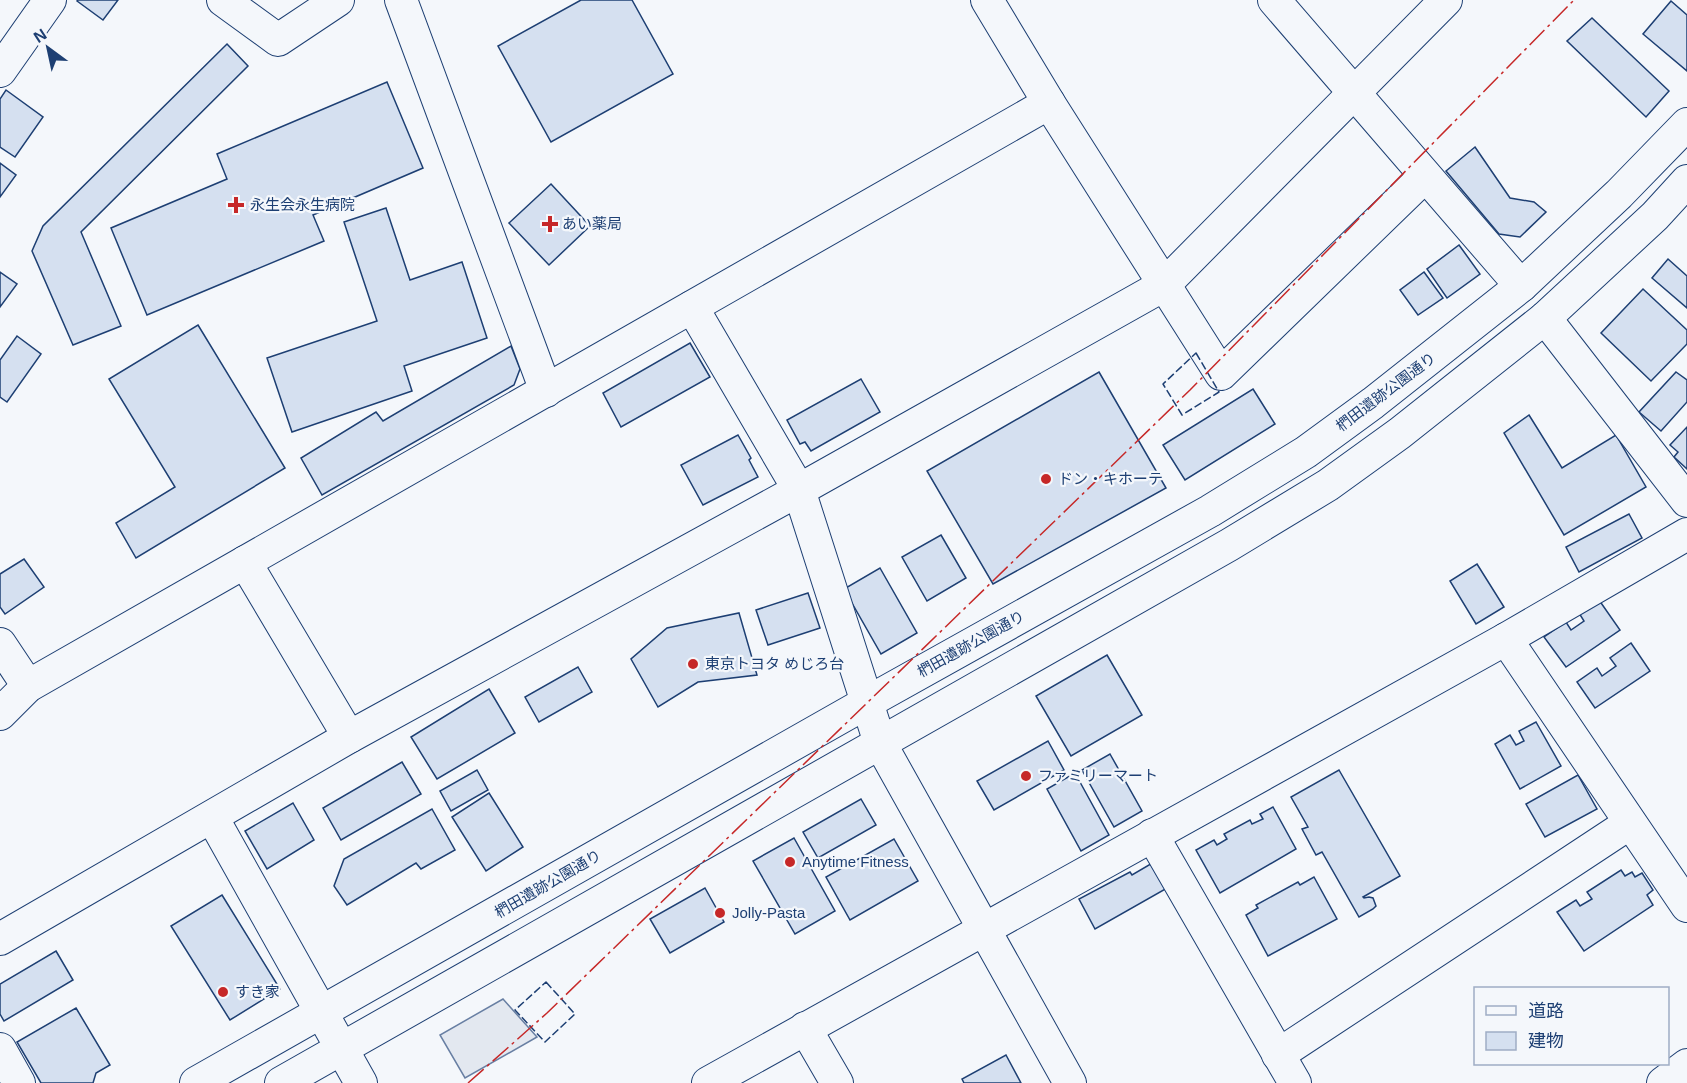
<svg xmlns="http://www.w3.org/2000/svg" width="1687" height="1083" font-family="Arial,'Noto Sans JP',sans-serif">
  <rect width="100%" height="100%" fill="#f4f7fb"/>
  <polygon fill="#e3e8f0" stroke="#687fa3" stroke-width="1.5" points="503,999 537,1037 465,1078 440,1035"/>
  <g fill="#d5e0f0" stroke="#1d3f73" stroke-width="1.5">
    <polygon points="78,0 118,0 103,20 77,1"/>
    <polygon points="581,0 632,0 673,74 551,142 498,46"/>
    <polygon points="1671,1 1687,15 1687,71 1643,34"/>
    <polygon points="1592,18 1669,91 1646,117 1567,41"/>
    <polygon points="227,44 248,66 81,232 121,326 73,345 32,251 43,226"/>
    <polygon points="387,82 423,168 313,215 324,241 147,315 111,228 227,179 217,154"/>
    <polygon points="6,90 43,117 15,157 0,147 0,99"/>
    <polygon points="1475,147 1510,198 1534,202 1546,212 1520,237 1499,234 1446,171"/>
    <polygon points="0,163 16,175 0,197"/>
    <polygon points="551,184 590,226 549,265 509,223"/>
    <polygon points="386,208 410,280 462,262 487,338 404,366 412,391 292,432 267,358 377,321 344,222"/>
    <polygon points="1459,245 1480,274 1447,298 1427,269"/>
    <polygon points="1668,259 1687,276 1687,308 1652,278"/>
    <polygon points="0,272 17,284 0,307"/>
    <polygon points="1424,272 1443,298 1418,315 1400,290"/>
    <polygon points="1643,289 1687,330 1687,344 1651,381 1601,333"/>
    <polygon points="198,325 285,468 136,558 116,523 175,487 109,379"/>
    <polygon points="17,336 41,354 7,402 0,397 0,360"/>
    <polygon points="690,343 710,377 621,427 603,393"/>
    <polygon points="511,346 520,369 514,385 322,495 301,458 376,412 383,421"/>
    <polygon points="1099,372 1166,488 993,584 927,471"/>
    <polygon points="1676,372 1687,380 1687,402 1661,431 1639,412"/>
    <polygon points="861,379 880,412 811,451 805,442 800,444 787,420"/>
    <polygon points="1253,389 1275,424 1185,480 1163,445"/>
    <polygon points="1529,415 1562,468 1616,435 1646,487 1564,535 1504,433"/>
    <polygon points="1687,427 1687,469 1674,457 1678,452 1670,445"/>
    <polygon points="738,435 751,458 749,460 758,477 703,505 681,465"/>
    <polygon points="1629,514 1642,538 1579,572 1566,547"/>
    <polygon points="941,535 966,578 927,601 902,557"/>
    <polygon points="24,559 44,587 5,614 0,607 0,574"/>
    <polygon points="1477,564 1504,607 1476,624 1450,581"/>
    <polygon points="880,568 917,633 881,654 844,589"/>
    <polygon points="808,593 820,628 768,645 756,610"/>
    <polygon points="1599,600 1620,630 1566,667 1544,637 1566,622 1571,630 1584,621 1579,613"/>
    <polygon points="739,613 757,675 698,682 658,707 631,659 667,628"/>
    <polygon points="1631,643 1650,671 1595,708 1577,682 1597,668 1602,676 1616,666 1610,658"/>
    <polygon points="1107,655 1142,715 1071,756 1036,696"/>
    <polygon points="578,667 592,692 539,722 525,697"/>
    <polygon points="489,689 515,733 437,779 411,737"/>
    <polygon points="1536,722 1561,766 1520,789 1495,744 1510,735 1516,745 1524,741 1519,731"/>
    <polygon points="1048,741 1064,770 994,810 977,781"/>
    <polygon points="1110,754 1142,811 1114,827 1082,770"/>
    <polygon points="402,762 421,794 341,840 323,808"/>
    <polygon points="477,770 488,790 451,811 440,791"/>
    <polygon points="1339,770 1400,876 1363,897 1364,898 1369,897 1373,898 1376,906 1373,909 1359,917 1322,852 1316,855 1302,829 1308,827 1291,797"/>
    <polygon points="1075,773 1109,835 1081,851 1047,789"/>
    <polygon points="1578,775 1597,809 1545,837 1526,804"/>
    <polygon points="489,793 523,847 486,871 452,817"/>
    <polygon points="861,799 876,825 818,858 803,832"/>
    <polygon points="293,803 314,840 267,869 245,831"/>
    <polygon points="1273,807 1296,849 1220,893 1196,850 1214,840 1217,845 1227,839 1224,834 1250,820 1252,824 1263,819 1260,814"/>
    <polygon points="432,809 455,850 421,869 416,863 347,905 334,886 344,859"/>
    <polygon points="794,838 835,911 795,934 753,861"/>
    <polygon points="894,839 918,881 850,920 826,877"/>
    <polygon points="1154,862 1169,887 1095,929 1079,899 1130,872 1132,875"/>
    <polygon points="1621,870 1625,876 1632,872 1635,877 1642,873 1653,890 1647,895 1653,905 1584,951 1557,912 1576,900 1580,906 1592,899 1587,892"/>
    <polygon points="1314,877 1337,919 1268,956 1246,915 1258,908 1256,905 1298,882 1300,885"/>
    <polygon points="705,888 724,922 670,953 650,919"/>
    <polygon points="222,895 280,989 230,1020 171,926"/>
    <polygon points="56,951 73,980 4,1021 0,1014 0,984"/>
    <polygon points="76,1008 110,1065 96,1073 93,1083 41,1083 17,1042"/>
    <polygon points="1006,1055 1021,1083 964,1083 962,1079"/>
  </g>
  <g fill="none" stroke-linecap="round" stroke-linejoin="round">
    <g stroke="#1d3f73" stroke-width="34">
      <g id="minor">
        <polyline points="223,0 278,40 338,0"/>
        <polyline points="401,0 546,391"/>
        <polyline points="987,0 1049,103 1221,374 1425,176"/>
        <polyline points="1274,0 1521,286"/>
        <polyline points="0,71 50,0"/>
        <polyline points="692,307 799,490 880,743 1070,1083"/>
        <polyline points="1545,318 1687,501"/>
        <polyline points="245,562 349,737"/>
        <polyline points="1506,639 1687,906"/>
        <polyline points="0,644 28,686"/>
        <polyline points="0,714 28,686 1049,103"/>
        <polyline points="212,817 361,1083"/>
        <polyline points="1152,835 1295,1083"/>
        <polyline points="0,939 349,737 799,490 1164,285 1446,0"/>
        <polyline points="805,1028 837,1083"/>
        <polyline points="0,1049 19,1083"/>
        <polyline points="1278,1055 1630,823"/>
        <polyline points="196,1083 866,703 1210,511 1306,452 1373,403 1521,286 1619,194 1687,124"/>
        <polyline points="281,1083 1229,545 1328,485 1400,433 1545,318 1655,216 1687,181"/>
        <polyline points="708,1083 1506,639 1687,534"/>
        <polyline points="1663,1083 1687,1065"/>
      </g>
    </g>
    <use href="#minor" stroke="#f4f7fb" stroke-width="32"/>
    <g stroke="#1d3f73" stroke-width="1.5" stroke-dasharray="8 3" stroke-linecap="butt">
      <polygon points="1196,353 1219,392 1182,415 1163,384"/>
      <polygon points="546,982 575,1014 545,1042 515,1010"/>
    </g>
    <polyline stroke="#c62828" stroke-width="1.5" stroke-dasharray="21 4.5 3 4.5" stroke-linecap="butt" points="468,1083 547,1013 1190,390 1574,0"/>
  </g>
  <g fill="#c62828" stroke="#f4f7fb" stroke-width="2">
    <path d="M233 196h6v6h6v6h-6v6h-6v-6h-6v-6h6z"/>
    <path d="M547 215h6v6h6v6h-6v6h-6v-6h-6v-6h6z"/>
    <circle cx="1046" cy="479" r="6"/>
    <circle cx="693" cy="664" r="6"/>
    <circle cx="1026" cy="776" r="6"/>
    <circle cx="790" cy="862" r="6"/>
    <circle cx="720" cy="913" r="6"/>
    <circle cx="223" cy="992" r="6"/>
  </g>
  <g text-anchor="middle" stroke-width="4.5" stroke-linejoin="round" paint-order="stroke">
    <g font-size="15" fill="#1d3f73" stroke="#f4f7fb" text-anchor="start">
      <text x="250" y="210">永生会永生病院</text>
      <text x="562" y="229">あい薬局</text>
      <text x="1058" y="484">ドン・キホーテ</text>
      <text x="705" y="669">東京トヨタ めじろ台</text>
      <text x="1038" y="781">ファミリーマート</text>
      <text x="802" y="867">Anytime Fitness</text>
      <text x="732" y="918">Jolly-Pasta</text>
      <text x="235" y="997">すき家</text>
    </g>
    <g font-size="15" fill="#1d3f73" stroke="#f4f7fb">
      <text transform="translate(1386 392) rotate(-37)" y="5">椚田遺跡公園通り</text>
      <text transform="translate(971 644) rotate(-29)" y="5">椚田遺跡公園通り</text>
      <text transform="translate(548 884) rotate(-30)" y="5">椚田遺跡公園通り</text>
    </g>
  </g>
  <rect x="1474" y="987" width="195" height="78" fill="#f4f7fb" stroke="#9eadc5" stroke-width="1.5"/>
  <rect x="1486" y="1006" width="30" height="9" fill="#f4f7fb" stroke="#9eadc5" stroke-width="1.5"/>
  <text x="1528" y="1017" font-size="18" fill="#1d3f73">道路</text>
  <rect x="1486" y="1032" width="30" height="18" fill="#d5e0f0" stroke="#9eadc5" stroke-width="1.5"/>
  <text x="1528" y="1047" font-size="18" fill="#1d3f73">建物</text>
  <g transform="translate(48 48) rotate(327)" stroke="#f4f7fb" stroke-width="4.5" paint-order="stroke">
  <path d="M0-4.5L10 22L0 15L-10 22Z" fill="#1d3f73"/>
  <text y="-9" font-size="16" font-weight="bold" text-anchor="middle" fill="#1d3f73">N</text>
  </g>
</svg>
